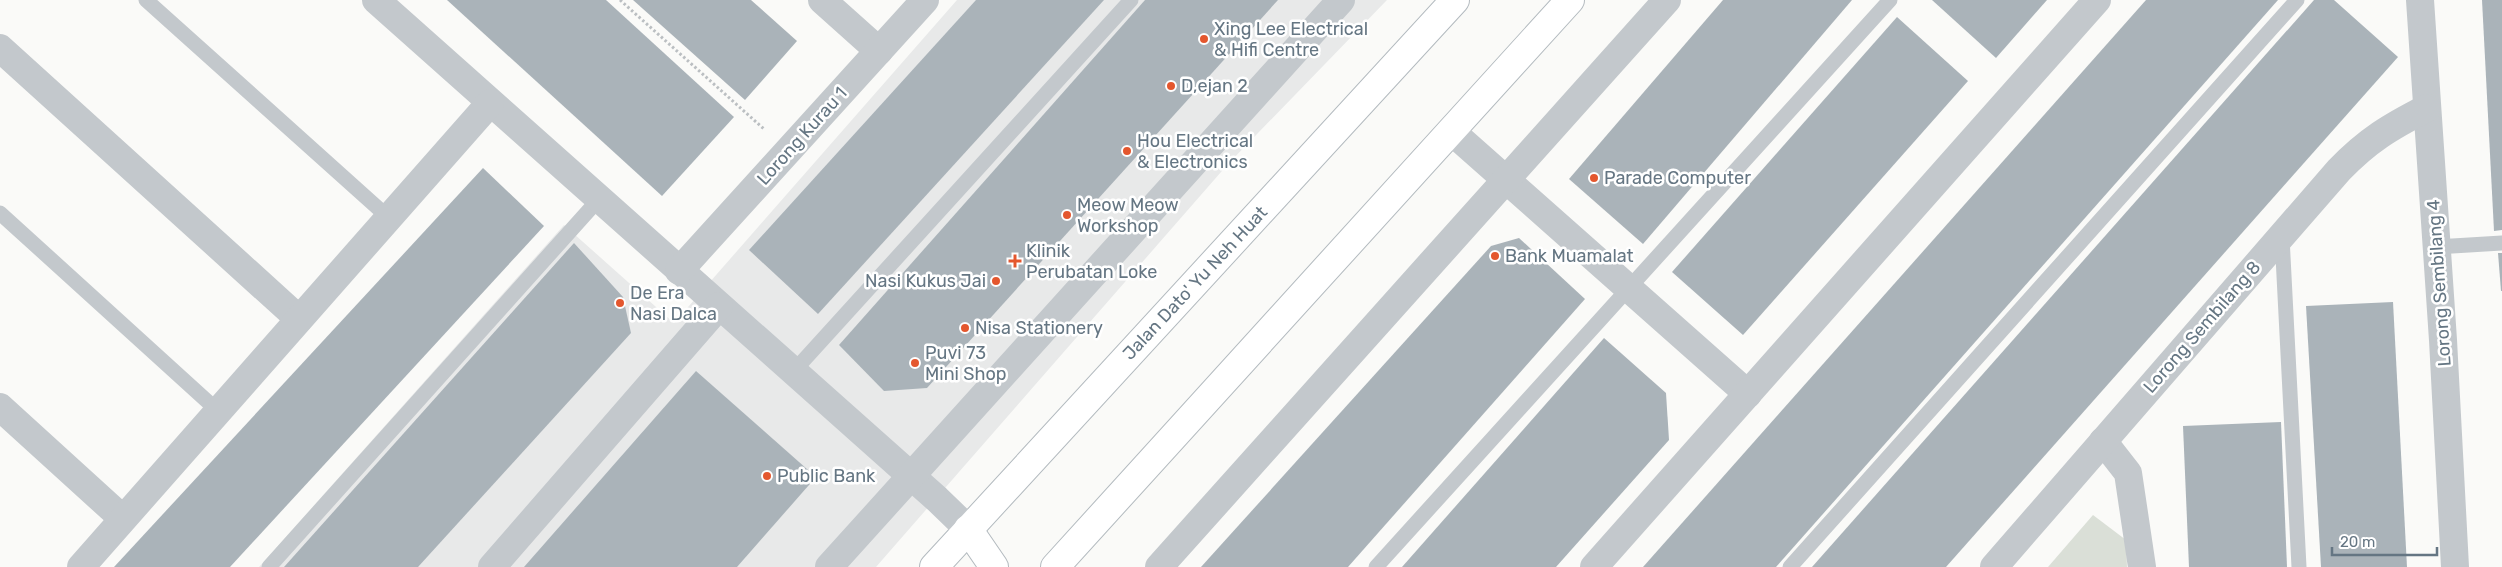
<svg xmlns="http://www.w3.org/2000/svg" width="2502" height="567" font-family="Rubik,sans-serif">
  <rect width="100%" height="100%" fill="#fafaf8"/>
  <polygon fill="#e8e9e9" points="957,0 1387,0 1228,164 876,567 259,567 564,225 674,323"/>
  <polygon fill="#dadfd7" points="2093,515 2126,540 2127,567 2048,567"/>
  <g fill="#aab3b9">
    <polygon points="447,0 606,0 734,117 662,196"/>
    <polygon points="633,0 751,0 797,41 745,100"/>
    <polygon points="976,0 1104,0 818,314 749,250"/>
    <polygon points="1145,0 1278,0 927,388 884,391 839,345"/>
    <polygon points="1723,0 1852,0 1643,244 1569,179"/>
    <polygon points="1932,0 2047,0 1996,58"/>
    <polygon points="2146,0 2278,0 1776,567 1643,567"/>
    <polygon points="2314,0 2334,0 2398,57 1946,567 1812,567"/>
    <polygon points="2482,0 2502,0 2502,230 2494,231"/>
    <polygon points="1897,17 1968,81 1743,335 1672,272"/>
    <polygon points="483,168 544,226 230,567 114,567"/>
    <polygon points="1519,238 1585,299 1348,567 1201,567 1491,246"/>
    <polygon points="574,243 623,297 631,333 418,567 284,567"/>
    <polygon points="2498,253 2502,253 2502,291 2501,291"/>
    <polygon points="2393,302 2407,567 2321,567 2306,306"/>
    <polygon points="1604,338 1666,393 1669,440 1556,567 1402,567"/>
    <polygon points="696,371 816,477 737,567 524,567"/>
    <polygon points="2281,422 2287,567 2189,567 2183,426"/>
  </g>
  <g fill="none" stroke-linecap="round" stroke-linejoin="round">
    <g stroke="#b3babf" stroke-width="30">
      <g id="secondary">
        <polyline points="968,529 994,567"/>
        <polyline points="934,567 1455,0"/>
        <polyline points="1055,567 1570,0"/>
      </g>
    </g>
    <polyline stroke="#bbbfc2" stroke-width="3" stroke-dasharray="2.5 2.5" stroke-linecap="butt" points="620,0 764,129"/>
    <g stroke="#c3c8cc" stroke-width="15">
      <polyline points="146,0 389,218"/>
      <polyline points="0,213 218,411"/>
      <polyline points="2282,237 2299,567"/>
      <polyline points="2436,247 2502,243"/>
      <polyline points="793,372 1131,0"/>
      <polyline points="269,567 599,199"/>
      <polyline points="1376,567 1890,0"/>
      <polyline points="1790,567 2297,0"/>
    </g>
    <g stroke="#c3c8cc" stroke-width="28">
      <polyline points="376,0 937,499 968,529"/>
      <polyline points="822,0 879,51"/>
      <polyline points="2420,0 2443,340 2455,567"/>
      <polyline points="0,48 299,319"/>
      <polyline points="1451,131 1748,394"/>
      <polyline points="679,271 925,0"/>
      <polyline points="0,407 122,518"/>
      <polyline points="2103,441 2128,473 2142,567"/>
      <polyline points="81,567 490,103"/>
      <polyline points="492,567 719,306"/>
      <polyline points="829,567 1341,0"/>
      <polyline points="1159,567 1667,0"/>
      <polyline points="1594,567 2097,0"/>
      <path d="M1994,567L2339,170C2368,140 2390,127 2427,108"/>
    </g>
    <use href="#secondary" stroke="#fff" stroke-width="28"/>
  </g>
  <g fill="#e4572e" stroke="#fff" stroke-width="2">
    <circle cx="1204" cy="39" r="5"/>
    <circle cx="1171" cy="86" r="5"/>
    <circle cx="1127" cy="151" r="5"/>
    <circle cx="1594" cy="178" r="5"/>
    <circle cx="1067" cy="215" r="5"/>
    <circle cx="1495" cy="256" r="5"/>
    <path d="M1012.5 253.5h5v5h5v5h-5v5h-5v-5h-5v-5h5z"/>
    <circle cx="996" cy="281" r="5"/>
    <circle cx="620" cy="303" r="5"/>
    <circle cx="965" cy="328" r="5"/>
    <circle cx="915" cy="363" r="5"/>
    <circle cx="767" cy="476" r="5"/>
  </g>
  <g text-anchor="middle" stroke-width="5" stroke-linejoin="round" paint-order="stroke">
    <g font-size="18" fill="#657683" stroke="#fff" text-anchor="start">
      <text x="1214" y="35">Xing Lee Electrical<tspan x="1214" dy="21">&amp; Hifi Centre</tspan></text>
      <text x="1181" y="92">D,ejan 2</text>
      <text x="1137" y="147">Hou Electrical<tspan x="1137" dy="21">&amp; Electronics</tspan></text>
      <text x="1604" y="184">Parade Computer</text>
      <text x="1077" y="211">Meow Meow<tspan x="1077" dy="21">Workshop</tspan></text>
      <text x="1026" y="257">Klinik<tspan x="1026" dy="21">Perubatan Loke</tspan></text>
      <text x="1505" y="262">Bank Muamalat</text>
      <text x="986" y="287" text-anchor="end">Nasi Kukus Jai</text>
      <text x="630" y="299">De Era<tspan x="630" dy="21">Nasi Dalca</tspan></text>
      <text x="975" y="334">Nisa Stationery</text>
      <text x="925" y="359">Puvi 73<tspan x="925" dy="21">Mini Shop</tspan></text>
      <text x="777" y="482">Public Bank</text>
    </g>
    <g font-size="18" fill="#657683" stroke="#fff">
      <text transform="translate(802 136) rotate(-48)" y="6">Lorong Kurau 1</text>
      <text transform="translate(1195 283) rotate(-47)" y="6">Jalan Dato' Yu Neh Huat</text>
      <text transform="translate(2439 283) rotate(-94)" y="6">Lorong Sembilang 4</text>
      <text transform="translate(2202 327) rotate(-49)" y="6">Lorong Sembilang 8</text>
    </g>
  </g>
  <path d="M2332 547v8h105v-8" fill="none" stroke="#657683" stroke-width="2.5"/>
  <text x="2340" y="547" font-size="15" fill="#657683" stroke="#ffffff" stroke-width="4" paint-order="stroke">20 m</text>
</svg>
